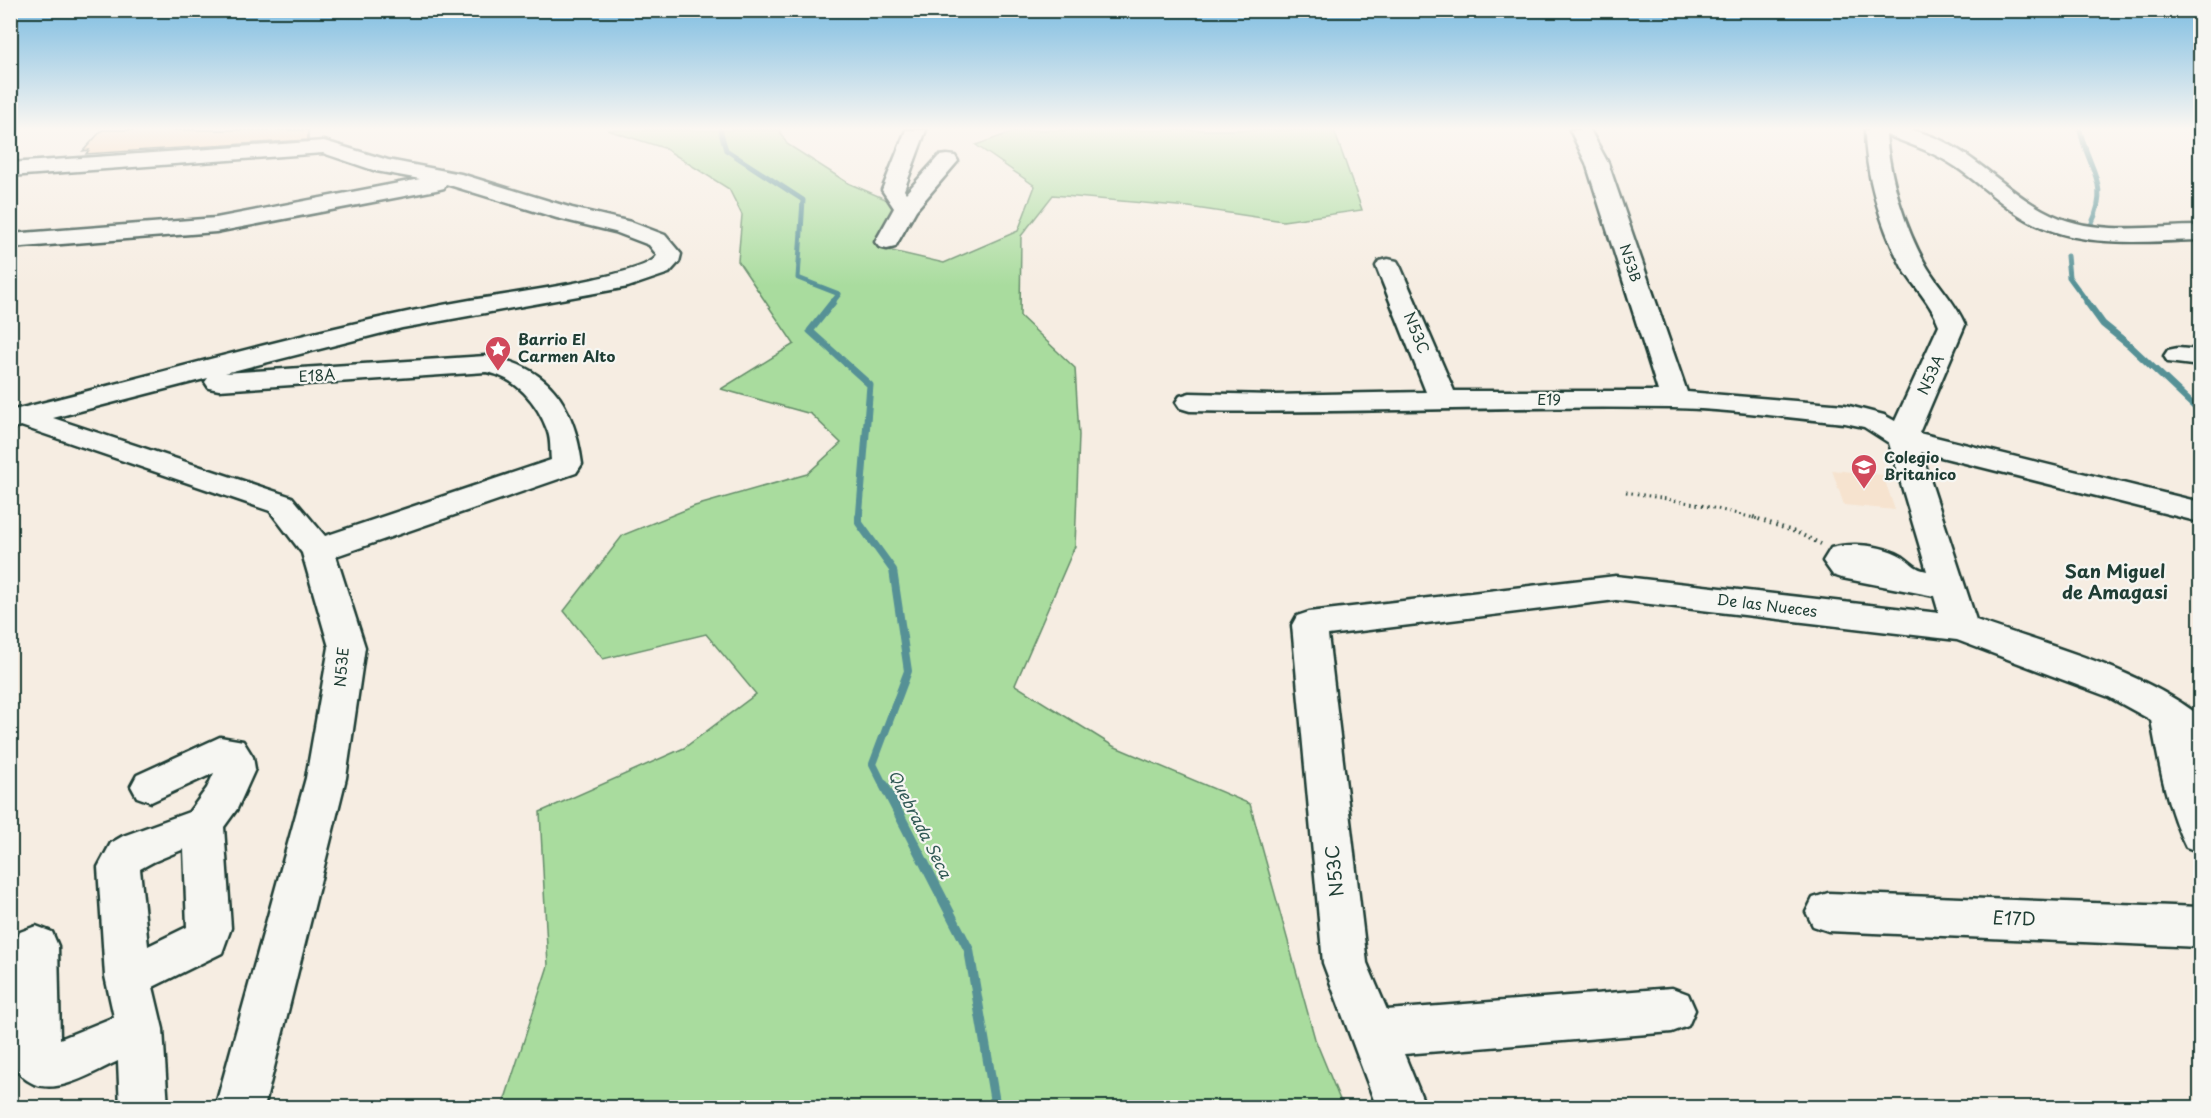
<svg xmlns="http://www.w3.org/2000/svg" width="2211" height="1118" font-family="'Playpen Sans',sans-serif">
  <rect width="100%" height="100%" fill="#f6ede2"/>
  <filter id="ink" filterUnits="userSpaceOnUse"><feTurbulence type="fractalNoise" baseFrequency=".0167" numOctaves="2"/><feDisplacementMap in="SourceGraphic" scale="12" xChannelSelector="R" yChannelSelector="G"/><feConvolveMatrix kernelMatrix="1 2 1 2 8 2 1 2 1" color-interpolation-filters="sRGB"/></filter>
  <g filter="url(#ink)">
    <polygon fill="#f6e3cf" points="1832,470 1883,475 1895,510 1844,505"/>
    <polygon fill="#a9dc9e" stroke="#648c69" stroke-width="1.5" points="607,130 779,130 787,144 848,183 890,201 899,214 884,228 879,248 944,263 1018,231 1035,186 976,145 1018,130 1334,130 1362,210 1283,221 1189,207 1053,195 1021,236 1020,316 1075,368 1079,435 1075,546 1015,685 1113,746 1250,804 1315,1039 1343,1107 502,1108 548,966 540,812 684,748 756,694 706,634 603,659 564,611 623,535 695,506 807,474 841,443 811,414 721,389 794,344 738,261 742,215 729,189 664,148"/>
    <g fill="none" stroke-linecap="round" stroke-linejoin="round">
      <g stroke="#569196" stroke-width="5">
        <polyline points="720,130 726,150 803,200 798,278 839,294 832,303"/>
        <path d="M2080,130C2088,169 2111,184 2091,225"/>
        <polyline points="2067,256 2069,277 2088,303"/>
      </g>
      <g stroke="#569196" stroke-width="7">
        <polyline points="833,302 810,331 870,385 859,519"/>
        <polyline points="2087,302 2103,324 2129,345 2196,408"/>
      </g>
      <polyline stroke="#569196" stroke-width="8" points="859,517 859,523 893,570 908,671 873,764 884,786"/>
      <polyline stroke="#569196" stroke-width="10" points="884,785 969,950 996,1108"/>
    </g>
    <polygon fill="#f5cba4" stroke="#1f3d34" stroke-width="1.5" points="102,130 308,130 308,140 86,154 89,150 83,151"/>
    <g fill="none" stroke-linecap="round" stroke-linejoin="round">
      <g stroke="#1f3d34" stroke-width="5">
        <g id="minor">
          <polygon points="906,130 926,130 904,190 906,193 939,156 947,155 955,156 958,161 916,210 895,247 887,249 879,247 875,242 894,208 882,190"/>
          <path d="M1570,130H1590L1608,163L1687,392L1845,405L1884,415L1895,421L1939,325C1931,303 1914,287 1902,267C1881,227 1865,174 1865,130C1879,130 1897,127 1911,130C1970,142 2006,197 2060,218C2104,235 2155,226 2200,226V240C2148,241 2091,248 2042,227C2010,214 1985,187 1956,167C1934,152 1910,144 1886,135C1890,179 1905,229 1927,267C1939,287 1956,303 1965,325L1919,433L2200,502V522L1921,452L1976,620C2051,647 2137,668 2200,716V752L2195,750L2200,775V852L2186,847C2166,807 2159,763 2151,720L2109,697L1957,640L1616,600L1328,635L1367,963L1387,1010L1672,988L1688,994L1695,1010L1688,1026L1672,1032L1404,1054L1426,1108H1377L1323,963L1292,625L1297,616L1309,612L1616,576L1939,613L1934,596L1842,578L1833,575L1823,561L1831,548C1853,542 1883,545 1903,557C1913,564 1915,569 1927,571L1889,443L1864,427L1845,423C1788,418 1730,409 1673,408C1512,405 1351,414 1190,411L1180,408L1176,402L1180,396L1190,393L1272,395L1426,392L1376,266L1379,261L1388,259L1397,261L1400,266L1454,391H1658L1586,163Z"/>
          <path d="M324,141L388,160L461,174L572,208L631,222L665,235L681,254L679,262L669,273L628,287L402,328L225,373L486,356C549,366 574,404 582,464L576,473L336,556L365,647L346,778L264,1108H215L306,778L329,647L302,553L270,511L21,426L10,429V411C162,373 317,327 470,300C497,296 651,275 657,255L649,245L615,232L557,218L446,184L444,188L436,190L216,232L10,248V234L216,218L420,179L376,171L323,153L10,176V163ZM486,372C516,377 538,403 548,432C551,440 550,451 551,460L325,536L292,497L53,418L208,378L205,382L209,388L219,390Z"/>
          <polygon points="2178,348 2200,350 2200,366 2168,362 2164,356 2168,350"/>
          <path d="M220,737L243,741L253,757L255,769L237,809L224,827L231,928L222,953L153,987L163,1029L168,1108H120L118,1061C91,1073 48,1103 21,1075C17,1071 15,1063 13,1058L14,946L20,932L36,926L52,932L58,946L60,1039L114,1017L105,976L98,867L111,843L123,836L189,812L207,788L214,773L151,802L137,797L131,786L137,775ZM184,849L187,927L148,946L140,869L153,862Z"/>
          <polygon points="1828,893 2200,907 2200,947 1828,931 1813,926 1806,912 1813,898"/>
        </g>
      </g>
      <polyline stroke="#1f3d34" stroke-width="3" stroke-dasharray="1.5 4" stroke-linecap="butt" points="1626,492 1701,505 1758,519"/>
      <polyline stroke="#1f3d34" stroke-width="4" stroke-dasharray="1.5 4.5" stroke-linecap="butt" points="1753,517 1798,533 1821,544"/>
      <use href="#minor" fill="#f6f6f2" fill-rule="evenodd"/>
    </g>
  </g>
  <linearGradient id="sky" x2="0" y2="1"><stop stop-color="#7cbce1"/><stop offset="0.45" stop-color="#fbf7f2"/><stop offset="1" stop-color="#fbf7f2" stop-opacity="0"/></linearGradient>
  <rect width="2211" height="286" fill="url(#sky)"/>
  <defs>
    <g id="sight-pin" transform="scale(1.35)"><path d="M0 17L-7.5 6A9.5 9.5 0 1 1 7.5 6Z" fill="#d1495b" stroke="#f6f6f2"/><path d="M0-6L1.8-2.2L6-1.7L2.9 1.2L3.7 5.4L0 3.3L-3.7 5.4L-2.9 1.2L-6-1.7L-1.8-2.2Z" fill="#fff"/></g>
    <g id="school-pin" transform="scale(1.35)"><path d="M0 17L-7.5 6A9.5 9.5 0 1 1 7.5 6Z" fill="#d1495b" stroke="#f6f6f2"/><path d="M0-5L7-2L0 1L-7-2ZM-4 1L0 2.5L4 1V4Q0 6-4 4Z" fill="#fff"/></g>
  </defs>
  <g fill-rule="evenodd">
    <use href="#sight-pin" x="498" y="349"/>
    <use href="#school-pin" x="1864" y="467"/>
  </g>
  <g text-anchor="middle" stroke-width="4.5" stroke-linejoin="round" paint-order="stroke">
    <g font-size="14" fill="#1f3d34" stroke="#f6f6f2">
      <text transform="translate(1630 263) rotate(72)" y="5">N53B</text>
    </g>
    <g font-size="15" fill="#1f3d34" stroke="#f6f6f2">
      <text transform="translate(1416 333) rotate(68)" y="5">N53C</text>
      <text transform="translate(1931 375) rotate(-65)" y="5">N53A</text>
      <text transform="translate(317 376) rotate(-4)" y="5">E18A</text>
      <text x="1549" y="405">E19</text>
      <text transform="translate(1767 606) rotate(7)" y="5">De las Nueces</text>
      <text transform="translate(342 667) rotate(-85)" y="5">N53E</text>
    </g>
    <g font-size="15" font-weight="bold" fill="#1f3d34" stroke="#f6f6f2" text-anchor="start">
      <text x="518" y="345">Barrio El<tspan x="518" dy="17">Carmen Alto</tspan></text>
      <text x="1884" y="463">Colegio<tspan x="1884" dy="17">Britanico</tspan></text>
    </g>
    <g font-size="16" font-style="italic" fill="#315955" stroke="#f6f6f2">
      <text transform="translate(920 824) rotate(63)" y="6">Quebrada Seca</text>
    </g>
    <g font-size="18" font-weight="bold" fill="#1f3d34" stroke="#f6f6f2">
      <text x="2115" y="578">San Miguel<tspan x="2115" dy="21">de Amagasi</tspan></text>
    </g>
    <g font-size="18" fill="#1f3d34" stroke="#f6f6f2">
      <text transform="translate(1335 871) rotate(-96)" y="6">N53C</text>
      <text transform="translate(2014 919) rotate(2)" y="6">E17D</text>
    </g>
  </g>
  <rect width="2211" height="1118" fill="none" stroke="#f6f6f2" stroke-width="36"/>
  <rect x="18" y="18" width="2175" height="1082" fill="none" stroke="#1f3d34" stroke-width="2" filter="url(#ink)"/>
</svg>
